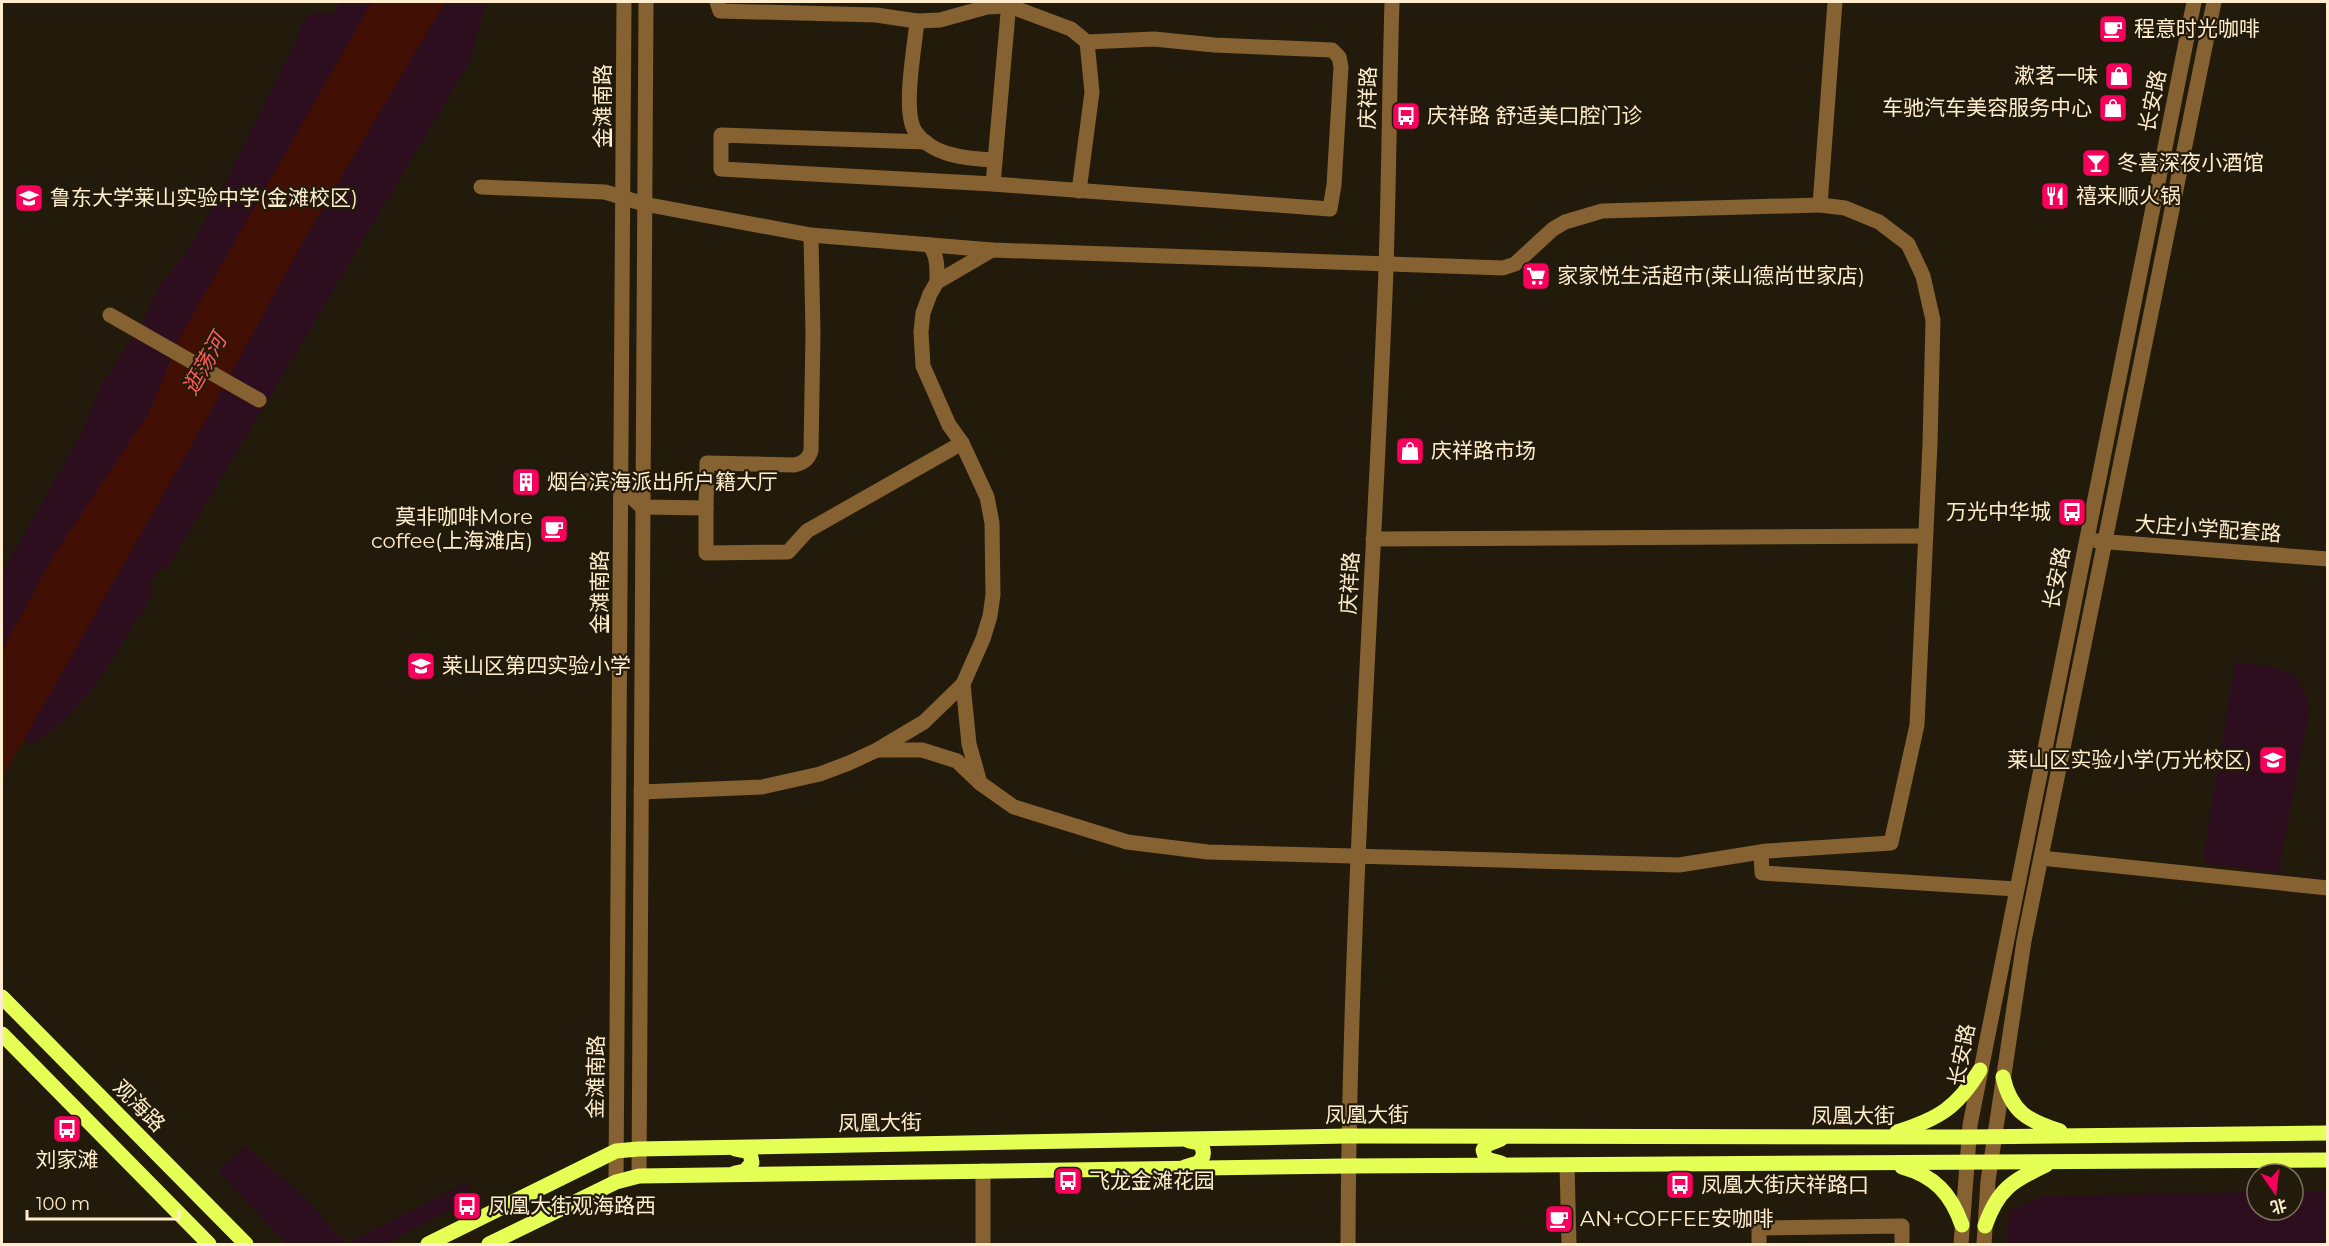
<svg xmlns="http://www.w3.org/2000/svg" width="2329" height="1246" font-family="Montserrat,'Noto Sans SC',sans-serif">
  <rect width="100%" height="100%" fill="#221b0b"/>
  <g fill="#2d0e1e">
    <polygon points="340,2 372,2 180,337 149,413 54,555 2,650 2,573 81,434 101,385 143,321 159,286 188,250 219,195 297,39 301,25 310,13 334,13"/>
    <path d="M445,2H486L469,63L168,567L160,569L150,584L152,596C120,644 84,718 31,744L24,739L210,412L305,238Z"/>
    <path d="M2235,662C2275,669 2301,662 2310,709L2278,873L2208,864L2203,858Z"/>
    <polygon points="245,1146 305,1197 345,1244 467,1182 474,1198 385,1244 286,1244 218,1171"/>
    <polygon points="2293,1191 2327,1191 2327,1244 2007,1244 2009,1212 2041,1196 2257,1192 2257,1210 2293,1210"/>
  </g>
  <polygon fill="#420f04" points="372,2 445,2 305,238 210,412 2,778 2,650 54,555 149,413 180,337"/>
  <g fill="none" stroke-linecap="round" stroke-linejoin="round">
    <g stroke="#866131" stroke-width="15">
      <polyline points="717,2 720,11 876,15 917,21 940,20 987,7 1009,6 1071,29 1087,42 1154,39 1214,45 1332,50 1339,57 1341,67 1334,185 1330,209 993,184 721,169 721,135 926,142"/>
      <path d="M917,21C915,46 902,111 915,131C931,156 969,159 995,160"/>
      <polyline points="993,184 1009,2"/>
      <polyline points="481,187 605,192 644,204 811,235 992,250 1503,268 1515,264 1553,229 1565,222 1602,211 1820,205 1835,2"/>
      <polyline points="1079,191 1092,92 1087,42"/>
      <path d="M929,245C938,255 937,269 937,282"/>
      <polyline points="110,315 259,400"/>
      <path d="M564,479L605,482L621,487L642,507L706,508L707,463L794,465C803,463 808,460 811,451L813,333L811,235"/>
      <polyline points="706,508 706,553 788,552 807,531 962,443"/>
      <polyline points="1373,539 1925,536"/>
      <polyline points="2097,541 2328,559"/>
      <polyline points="963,684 969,744 980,783 1014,807 1127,842 1208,852 1679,865 1767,851 1891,843 1917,725 1930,444 1933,320 1923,276 1908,244 1879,222 1845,208 1820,205"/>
      <polyline points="877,750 922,750 957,761 980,783"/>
      <polyline points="641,792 762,787 820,774 849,763 877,750 924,722 963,684 983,639 990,616 993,595 992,523 987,497 962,443 949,425 923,366 921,332 923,313 930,294 937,282 992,250"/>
      <polyline points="1761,852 1762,873 2016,889"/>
      <polyline points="2041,858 2328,888"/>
      <polyline points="1567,1165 1569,1244"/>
      <polyline points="639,1176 646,2"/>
      <polyline points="616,1182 624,2"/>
      <polyline points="983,1244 983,1171"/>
      <path d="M1348,1244C1349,928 1372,612 1385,295C1389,197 1389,99 1392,2"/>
      <polyline points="1759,1244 1759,1228 1902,1226 1902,1244"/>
      <polyline points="1961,1244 1970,1125 2194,2"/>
      <polyline points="1984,1244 1988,1181 2024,941 2214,2"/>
    </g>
    <g stroke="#e5ff54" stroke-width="15">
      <polyline points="2,997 246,1244"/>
      <polyline points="2,1034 209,1244"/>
      <path d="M2003,1077C2011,1112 2028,1121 2060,1131"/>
      <path d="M1897,1132C1938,1119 1957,1108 1980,1070"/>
      <polyline points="1501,1139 1486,1145 1483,1150 1486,1159 1501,1163"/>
      <path d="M1185,1167L1198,1163C1205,1157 1205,1149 1199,1143L1189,1141"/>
      <path d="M1902,1167C1935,1176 1951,1194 1962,1225"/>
      <polyline points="735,1173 745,1171 752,1163 750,1152 735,1149"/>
      <path d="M1985,1226C1998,1189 2012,1181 2046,1165"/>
      <polyline points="428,1244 616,1151 638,1149 1348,1136 1968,1137 2328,1133"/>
      <polyline points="489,1244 616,1182 639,1176 1348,1166 2328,1160"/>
    </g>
  </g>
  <defs>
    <g id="cafe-square" transform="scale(1.5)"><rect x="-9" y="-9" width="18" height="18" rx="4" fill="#f8005c" stroke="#221b0b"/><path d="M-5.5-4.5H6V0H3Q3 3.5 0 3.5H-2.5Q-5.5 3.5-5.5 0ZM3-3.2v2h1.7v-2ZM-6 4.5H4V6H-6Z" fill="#fff"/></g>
    <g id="shop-square" transform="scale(1.5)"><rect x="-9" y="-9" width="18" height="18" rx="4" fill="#f8005c" stroke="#221b0b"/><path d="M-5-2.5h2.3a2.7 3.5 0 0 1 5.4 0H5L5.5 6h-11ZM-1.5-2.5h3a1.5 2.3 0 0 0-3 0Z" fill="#fff"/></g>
    <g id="bus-square" transform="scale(1.5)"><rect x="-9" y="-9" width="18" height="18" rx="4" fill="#f8005c" stroke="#221b0b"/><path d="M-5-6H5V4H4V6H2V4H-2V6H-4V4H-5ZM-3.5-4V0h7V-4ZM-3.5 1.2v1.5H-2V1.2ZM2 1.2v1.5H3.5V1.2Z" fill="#fff"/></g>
    <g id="bar-square" transform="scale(1.5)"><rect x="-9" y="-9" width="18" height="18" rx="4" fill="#f8005c" stroke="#221b0b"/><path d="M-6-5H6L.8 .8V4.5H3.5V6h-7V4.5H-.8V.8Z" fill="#fff"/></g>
    <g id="restaurant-square" transform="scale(1.5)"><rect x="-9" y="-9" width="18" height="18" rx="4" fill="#f8005c" stroke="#221b0b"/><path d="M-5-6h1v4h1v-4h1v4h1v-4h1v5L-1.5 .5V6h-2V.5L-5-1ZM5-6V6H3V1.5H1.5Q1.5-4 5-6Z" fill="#fff"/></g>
    <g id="school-square" transform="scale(1.5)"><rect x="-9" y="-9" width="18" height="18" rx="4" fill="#f8005c" stroke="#221b0b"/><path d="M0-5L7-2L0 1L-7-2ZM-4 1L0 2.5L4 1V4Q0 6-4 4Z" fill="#fff"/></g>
    <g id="supermarket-square" transform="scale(1.5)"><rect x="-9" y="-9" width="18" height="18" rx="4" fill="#f8005c" stroke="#221b0b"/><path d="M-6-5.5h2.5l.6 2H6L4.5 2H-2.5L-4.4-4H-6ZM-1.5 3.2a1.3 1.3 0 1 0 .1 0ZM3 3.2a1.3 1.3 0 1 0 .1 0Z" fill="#fff"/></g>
    <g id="building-square" transform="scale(1.5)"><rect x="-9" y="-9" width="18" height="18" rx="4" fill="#f8005c" stroke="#221b0b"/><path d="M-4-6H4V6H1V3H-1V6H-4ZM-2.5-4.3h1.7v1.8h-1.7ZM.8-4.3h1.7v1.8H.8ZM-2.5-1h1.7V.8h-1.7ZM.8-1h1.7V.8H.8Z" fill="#fff"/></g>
  </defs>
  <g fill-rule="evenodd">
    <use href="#cafe-square" x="2113" y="29"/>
    <use href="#shop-square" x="2119" y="76"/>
    <use href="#shop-square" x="2113" y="108"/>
    <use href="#bus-square" x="1406" y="116"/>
    <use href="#bar-square" x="2096" y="163"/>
    <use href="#restaurant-square" x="2055" y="196"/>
    <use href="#school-square" x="29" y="198"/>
    <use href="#supermarket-square" x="1536" y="276"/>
    <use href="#shop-square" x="1410" y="451"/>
    <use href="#building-square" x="526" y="482"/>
    <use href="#bus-square" x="2072" y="512"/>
    <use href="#cafe-square" x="554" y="529"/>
    <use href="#school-square" x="421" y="666"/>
    <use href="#school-square" x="2273" y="760"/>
    <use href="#bus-square" x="67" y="1129"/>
    <use href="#bus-square" x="1068" y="1181"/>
    <use href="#bus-square" x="1680" y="1185"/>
    <use href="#bus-square" x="467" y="1206"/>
    <use href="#cafe-square" x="1559" y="1219"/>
  </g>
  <g text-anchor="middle" stroke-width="4.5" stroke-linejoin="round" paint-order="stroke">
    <g font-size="21" fill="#ffedcd" stroke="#221b0b" text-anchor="start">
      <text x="2134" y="36">程意时光咖啡</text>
      <text x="2098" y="83" text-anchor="end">漱茗一味</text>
      <text x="2092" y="115" text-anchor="end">车驰汽车美容服务中心</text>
      <text x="1427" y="123">庆祥路 舒适美口腔门诊</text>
      <text x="2117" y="170">冬喜深夜小酒馆</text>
      <text x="2076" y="203">禧来顺火锅</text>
      <text x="50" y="205">鲁东大学莱山实验中学(金滩校区)</text>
      <text x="1557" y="283">家家悦生活超市(莱山德尚世家店)</text>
      <text x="1431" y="458">庆祥路市场</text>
      <text x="547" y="489">烟台滨海派出所户籍大厅</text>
      <text x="2051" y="519" text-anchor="end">万光中华城</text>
      <text x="533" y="524" text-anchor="end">莫非咖啡More<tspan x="533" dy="24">coffee(上海滩店)</tspan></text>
      <text x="442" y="673">莱山区第四实验小学</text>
      <text x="2252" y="767" text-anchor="end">莱山区实验小学(万光校区)</text>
      <text x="67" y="1167" text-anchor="middle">刘家滩</text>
      <text x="1089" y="1188">飞龙金滩花园</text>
      <text x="1701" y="1192">凤凰大街庆祥路口</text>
      <text x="488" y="1213">凤凰大街观海路西</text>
      <text x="1580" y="1226">AN+COFFEE安咖啡</text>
    </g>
    <g font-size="21" fill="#ffedcd" stroke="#221b0b">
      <text transform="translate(1368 98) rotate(-89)" y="7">庆祥路</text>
      <text transform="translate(2153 101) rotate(-79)" y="7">长安路</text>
      <text transform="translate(603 106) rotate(-90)" y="7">金滩南路</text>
      <text transform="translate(2208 529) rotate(4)" y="7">大庄小学配套路</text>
      <text transform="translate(2057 578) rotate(-79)" y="7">长安路</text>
      <text transform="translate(1350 583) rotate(-87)" y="7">庆祥路</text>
      <text transform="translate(600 592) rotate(-90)" y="7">金滩南路</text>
      <text transform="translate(1962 1055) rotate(-79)" y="7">长安路</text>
      <text transform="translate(596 1077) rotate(-89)" y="7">金滩南路</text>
      <text transform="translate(139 1106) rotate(45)" y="7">观海路</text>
      <text x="1367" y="1122">凤凰大街</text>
      <text x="1853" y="1123">凤凰大街</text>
      <text transform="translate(880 1123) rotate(-1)" y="7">凤凰大街</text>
    </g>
    <g font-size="22" font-style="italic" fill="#ff5b5c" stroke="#221b0b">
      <text transform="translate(204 364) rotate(-61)" y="8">逛荡河</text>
    </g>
  </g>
  <rect width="2329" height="1246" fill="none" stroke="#ffedcd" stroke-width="6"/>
  <g transform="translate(2275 1192) rotate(166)"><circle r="28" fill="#221b0b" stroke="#7a6f59" stroke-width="1.5"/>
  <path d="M0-4.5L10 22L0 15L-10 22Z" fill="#f8005c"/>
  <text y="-9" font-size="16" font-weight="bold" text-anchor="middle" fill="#ffedcd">北</text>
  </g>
  <path d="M27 1210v9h152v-9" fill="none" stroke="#ffedcd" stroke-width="3"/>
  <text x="36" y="1210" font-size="18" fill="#ffedcd" stroke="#221b0b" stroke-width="4.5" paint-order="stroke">100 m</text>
</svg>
